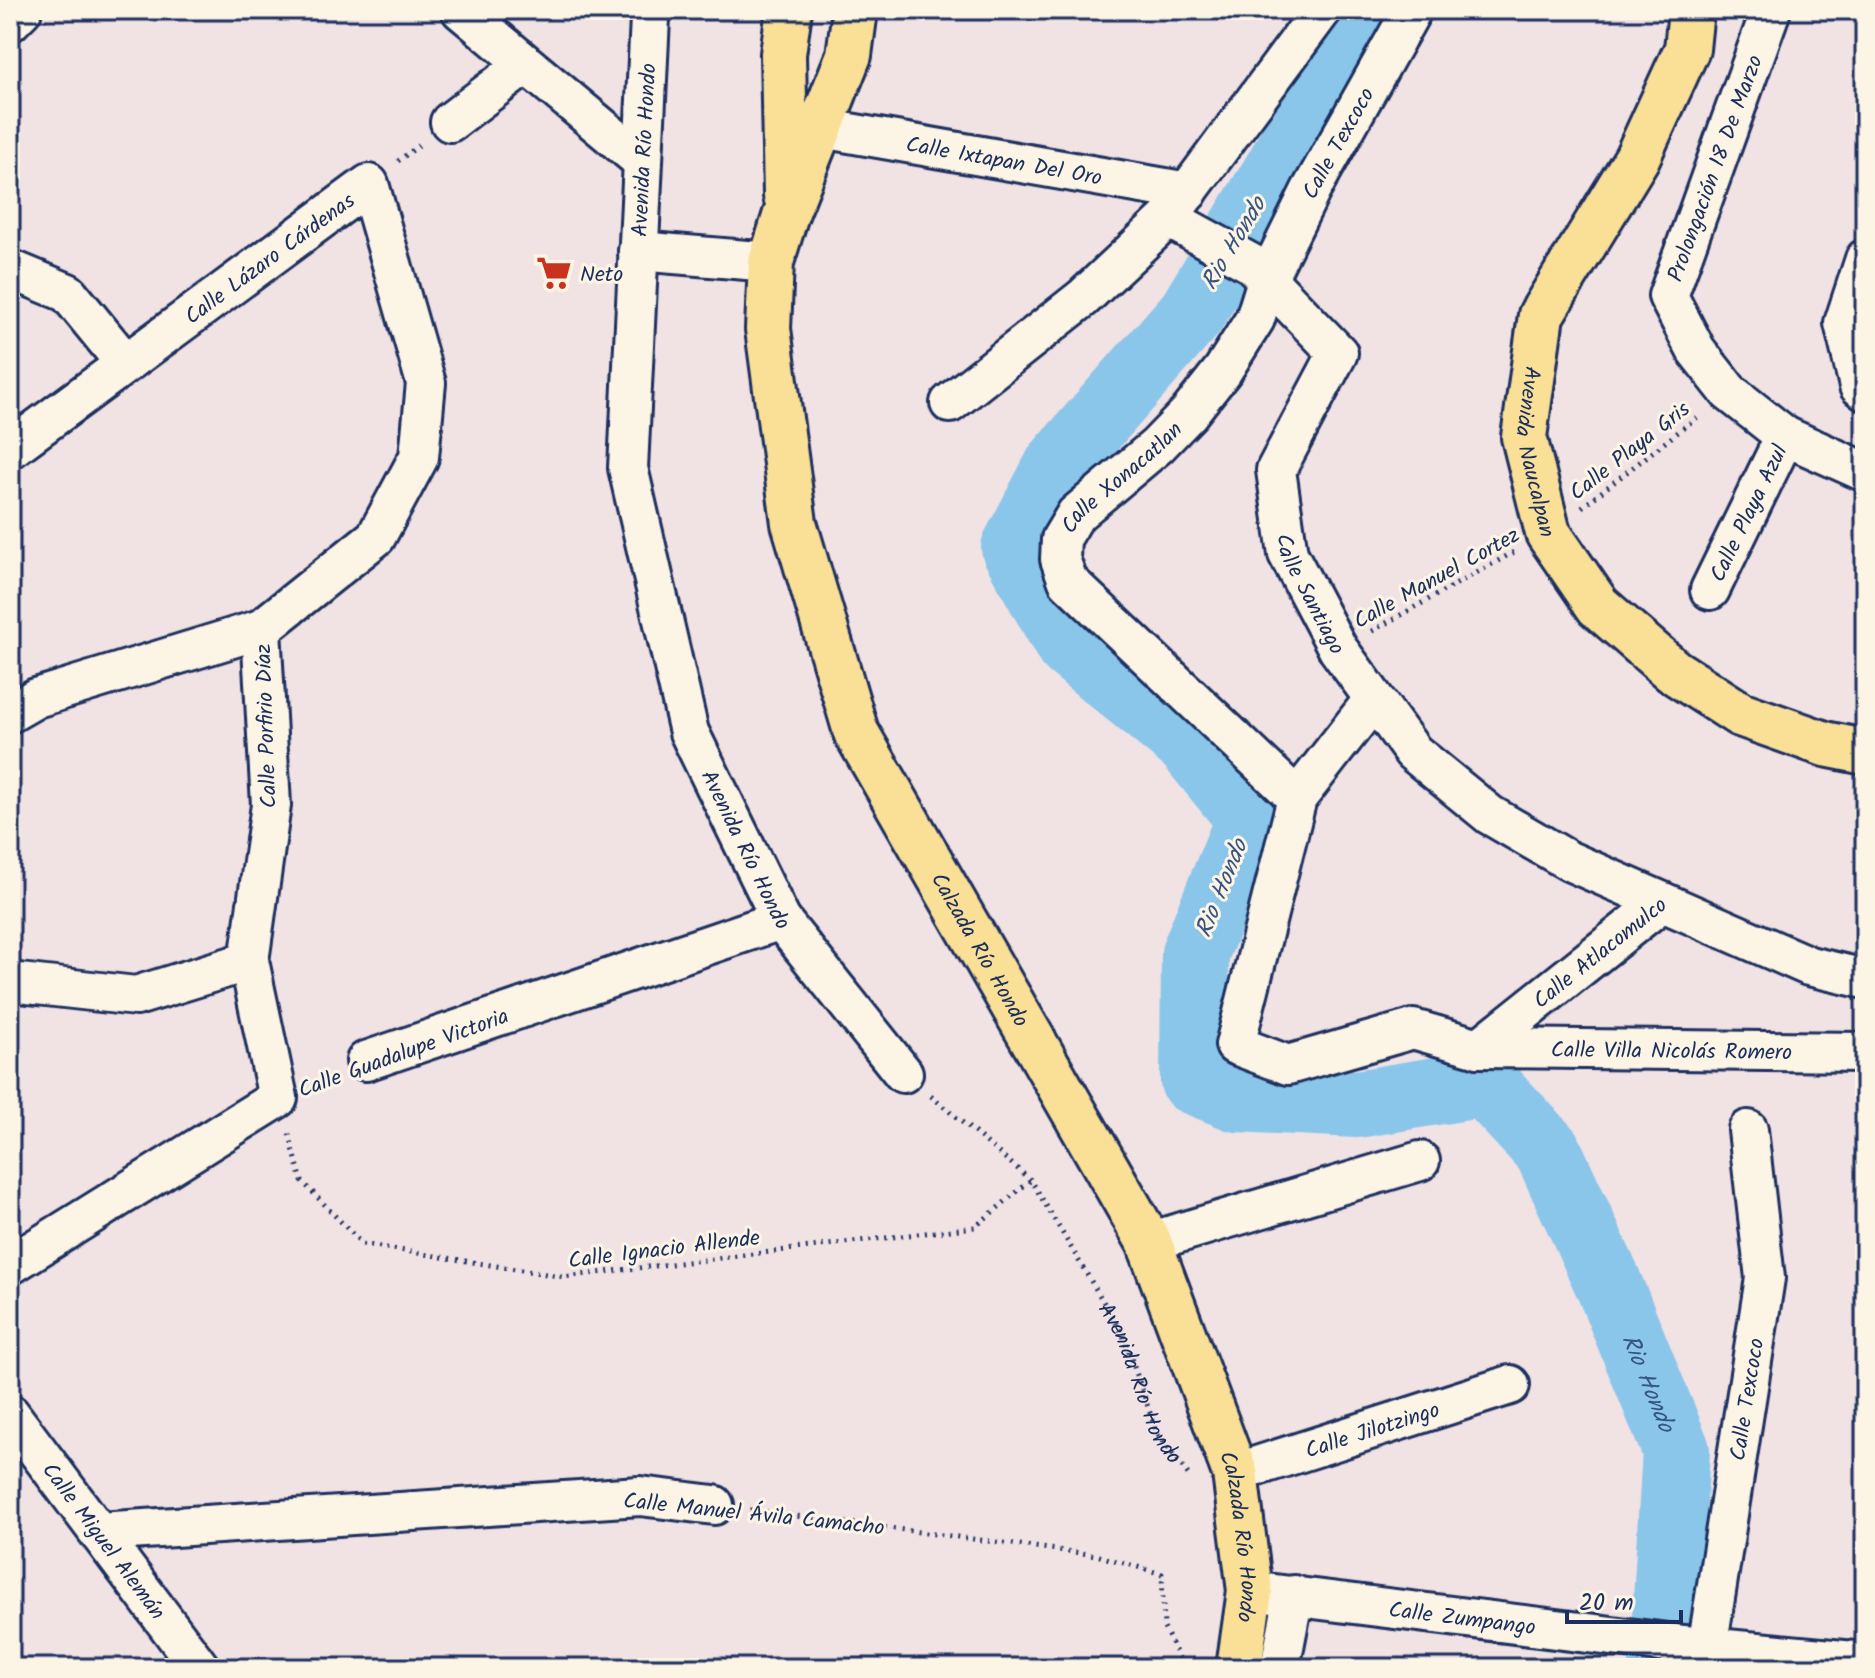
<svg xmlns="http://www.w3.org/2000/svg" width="1875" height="1678" font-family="Kalam,sans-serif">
  <rect width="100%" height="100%" fill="#f1e2e4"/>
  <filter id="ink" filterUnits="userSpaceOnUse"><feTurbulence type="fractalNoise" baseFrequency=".0125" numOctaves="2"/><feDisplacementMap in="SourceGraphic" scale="16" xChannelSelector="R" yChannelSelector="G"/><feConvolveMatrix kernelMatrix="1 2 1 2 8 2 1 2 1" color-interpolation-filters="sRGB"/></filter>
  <g filter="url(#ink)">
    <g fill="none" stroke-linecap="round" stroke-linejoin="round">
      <path stroke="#8ac6ea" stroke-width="68" id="s1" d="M1363,10L1279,168L1191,314L1058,466L1015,548L1068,644L1189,743L1250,818L1195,953L1194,1081L1237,1098L1357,1104L1485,1083L1548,1151L1608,1283L1676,1450L1663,1668"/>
      <g stroke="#1b2f5e" stroke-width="44">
        <g id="minor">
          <polyline points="461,10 642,161"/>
          <polyline points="1771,10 1668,296 1696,350 1729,392 1785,436 1865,472"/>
          <path id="s3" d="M650,18L628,468L689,732L781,920L903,1073"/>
          <polyline points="10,22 22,10"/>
          <polyline points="450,122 525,65"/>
          <path id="s4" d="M821,128L1188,192"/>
          <path id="s5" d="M1168,218L1252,264L1338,353L1276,470L1288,554L1338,649L1413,752L1490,815L1569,861L1809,966L1865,979"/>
          <polyline points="638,251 771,262"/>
          <polyline points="1865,259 1844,323 1859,386 1865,391"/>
          <polyline points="10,269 68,293 125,363"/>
          <polyline points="950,403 1083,298 1168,218 1322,10"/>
          <path id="s6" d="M10,449L369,184L426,383L419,457L376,537L261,629L36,698L10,713"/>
          <path id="s7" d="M1710,590L1785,436"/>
          <path id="s8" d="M1374,699L1297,798L1235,1045L1288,1065L1413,1029L1479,1048L1865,1052"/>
          <path id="s9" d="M1297,798L1068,581L1060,559L1061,539L1076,514L1157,446L1189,413L1223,370L1255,319L1268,277L1311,190L1412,10"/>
          <polyline points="10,982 136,996 249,961"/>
          <path id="s10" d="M1479,1048L1662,902"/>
          <polyline points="366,1061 781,920"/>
          <polyline points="1149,1242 1420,1161"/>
          <polyline points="10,1265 278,1098 249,961 271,805 261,629"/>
          <path id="s11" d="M10,1414L200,1668"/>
          <path id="s12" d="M1235,1473L1510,1385"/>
          <polyline points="99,1532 640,1496 714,1505"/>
          <path id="s13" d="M1250,1591L1684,1645L1865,1662"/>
          <polyline points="1280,1668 1294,1595"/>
          <path id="s14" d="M1704,1668L1765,1278L1748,1130"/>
        </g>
      </g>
      <g stroke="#1b2f5e" stroke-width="50">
        <g id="major">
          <path id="s15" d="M855,10L849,55L786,214L771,262L768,329L794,523L856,732L1149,1242L1235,1473L1250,1591L1239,1668"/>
          <path id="s16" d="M1691,10L1687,49L1637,158L1541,315L1524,437L1548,533L1598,606L1673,671L1740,714L1825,744L1865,752"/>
          <polyline points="786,196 783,54 789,10"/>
        </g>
      </g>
      <g stroke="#1b2f5e" stroke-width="5" stroke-dasharray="2 6" stroke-linecap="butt">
        <polyline points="398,161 422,143"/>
        <polyline points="1582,507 1700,415"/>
        <polyline points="1372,631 1514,552"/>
        <polyline points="312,1084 333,1076"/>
        <path id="s2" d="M931,1096L1031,1180L1123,1335L1157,1433L1190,1477"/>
        <polyline points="289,1134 302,1181 362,1244 564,1277 975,1227 1031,1180"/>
        <polyline points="750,1510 1096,1555 1162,1574 1164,1628 1184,1668"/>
      </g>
      <use href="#minor" stroke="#fcf5e5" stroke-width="38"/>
      <use href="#major" stroke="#fadf96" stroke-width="44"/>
    </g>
  </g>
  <defs>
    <g id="supermarket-bare" transform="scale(2.76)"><path d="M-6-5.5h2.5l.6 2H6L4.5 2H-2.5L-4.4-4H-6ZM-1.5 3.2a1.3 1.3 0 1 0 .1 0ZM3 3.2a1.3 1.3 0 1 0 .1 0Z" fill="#c8321e" stroke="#fcf5e5" stroke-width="2.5" paint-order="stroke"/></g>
  </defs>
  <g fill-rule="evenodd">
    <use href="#supermarket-bare" x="554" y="273"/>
  </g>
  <g text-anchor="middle" stroke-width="6" stroke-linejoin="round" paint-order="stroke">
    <g font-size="22" fill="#1b2f5e" stroke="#fcf5e5">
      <text dy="8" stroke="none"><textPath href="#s9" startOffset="850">Calle Texcoco</textPath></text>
      <text transform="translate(643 150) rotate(-87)" y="8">Avenida Río Hondo</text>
      <text dy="8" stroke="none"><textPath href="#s4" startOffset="186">Calle Ixtapan Del Oro</textPath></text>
      <text transform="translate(1714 168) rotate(-70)" y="8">Prolongación 18 De Marzo</text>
      <text dy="8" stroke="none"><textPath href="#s6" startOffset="322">Calle Lázaro Cárdenas</textPath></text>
      <text dy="8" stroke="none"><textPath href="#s16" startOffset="482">Avenida Naucalpan</textPath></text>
      <text transform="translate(1629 450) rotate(-38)" y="8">Calle Playa Gris</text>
      <text dy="8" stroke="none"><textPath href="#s9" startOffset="446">Calle Xonacatlan</textPath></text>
      <text dy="8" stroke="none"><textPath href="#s7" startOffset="86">Calle Playa Azul</textPath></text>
      <text transform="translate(1436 577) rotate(-29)" y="8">Calle Manuel Cortez</text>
      <text dy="8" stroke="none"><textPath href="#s5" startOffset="482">Calle Santiago</textPath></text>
      <text transform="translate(265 726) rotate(-92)" y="8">Calle Porfirio Díaz</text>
      <text dy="8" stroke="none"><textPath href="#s3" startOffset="852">Avenida Río Hondo</textPath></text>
      <text dy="8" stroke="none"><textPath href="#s15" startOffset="998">Calzada Río Hondo</textPath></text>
      <text dy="8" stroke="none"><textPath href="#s10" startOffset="154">Calle Atlacomulco</textPath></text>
      <text dy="8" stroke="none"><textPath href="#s8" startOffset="828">Calle Villa Nicolás Romero</textPath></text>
      <text transform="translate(403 1052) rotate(-20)" y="8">Calle Guadalupe Victoria</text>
      <text transform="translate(664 1248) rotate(-7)" y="8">Calle Ignacio Allende</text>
      <text dy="8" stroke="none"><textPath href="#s2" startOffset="362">Avenida Río Hondo</textPath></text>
      <text dy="8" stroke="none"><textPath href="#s14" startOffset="272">Calle Texcoco</textPath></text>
      <text dy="8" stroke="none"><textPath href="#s12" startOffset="144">Calle Jilotzingo</textPath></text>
      <text transform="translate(754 1513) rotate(6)" y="8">Calle Manuel Ávila Camacho</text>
      <text dy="8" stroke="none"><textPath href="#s15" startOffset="1646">Calzada Río Hondo</textPath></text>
      <text dy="8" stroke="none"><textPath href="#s11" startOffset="158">Calle Miguel Alemán</textPath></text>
      <text dy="8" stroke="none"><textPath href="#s13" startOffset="214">Calle Zumpango</textPath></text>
    </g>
    <g font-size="22" fill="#1b2f5e" stroke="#fcf5e5" text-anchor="start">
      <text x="580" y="281">Neto</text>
    </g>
    <g font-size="24" font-style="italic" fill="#375581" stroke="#fcf5e5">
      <text transform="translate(1233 243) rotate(-59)" y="8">Rio Hondo</text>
      <text transform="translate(1221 888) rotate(-68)" y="8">Rio Hondo</text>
      <text dy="8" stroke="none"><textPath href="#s1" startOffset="1922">Rio Hondo</textPath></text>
    </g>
  </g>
  <rect width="1875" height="1678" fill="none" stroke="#fcf5e5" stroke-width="40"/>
  <rect x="20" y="20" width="1835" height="1638" fill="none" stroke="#1b2f5e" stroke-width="3" filter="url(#ink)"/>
  <path d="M1567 1610v12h114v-12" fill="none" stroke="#1b2f5e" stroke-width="4"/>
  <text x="1579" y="1610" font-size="24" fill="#1b2f5e" stroke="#fcf5e5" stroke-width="6" paint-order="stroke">20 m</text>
</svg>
